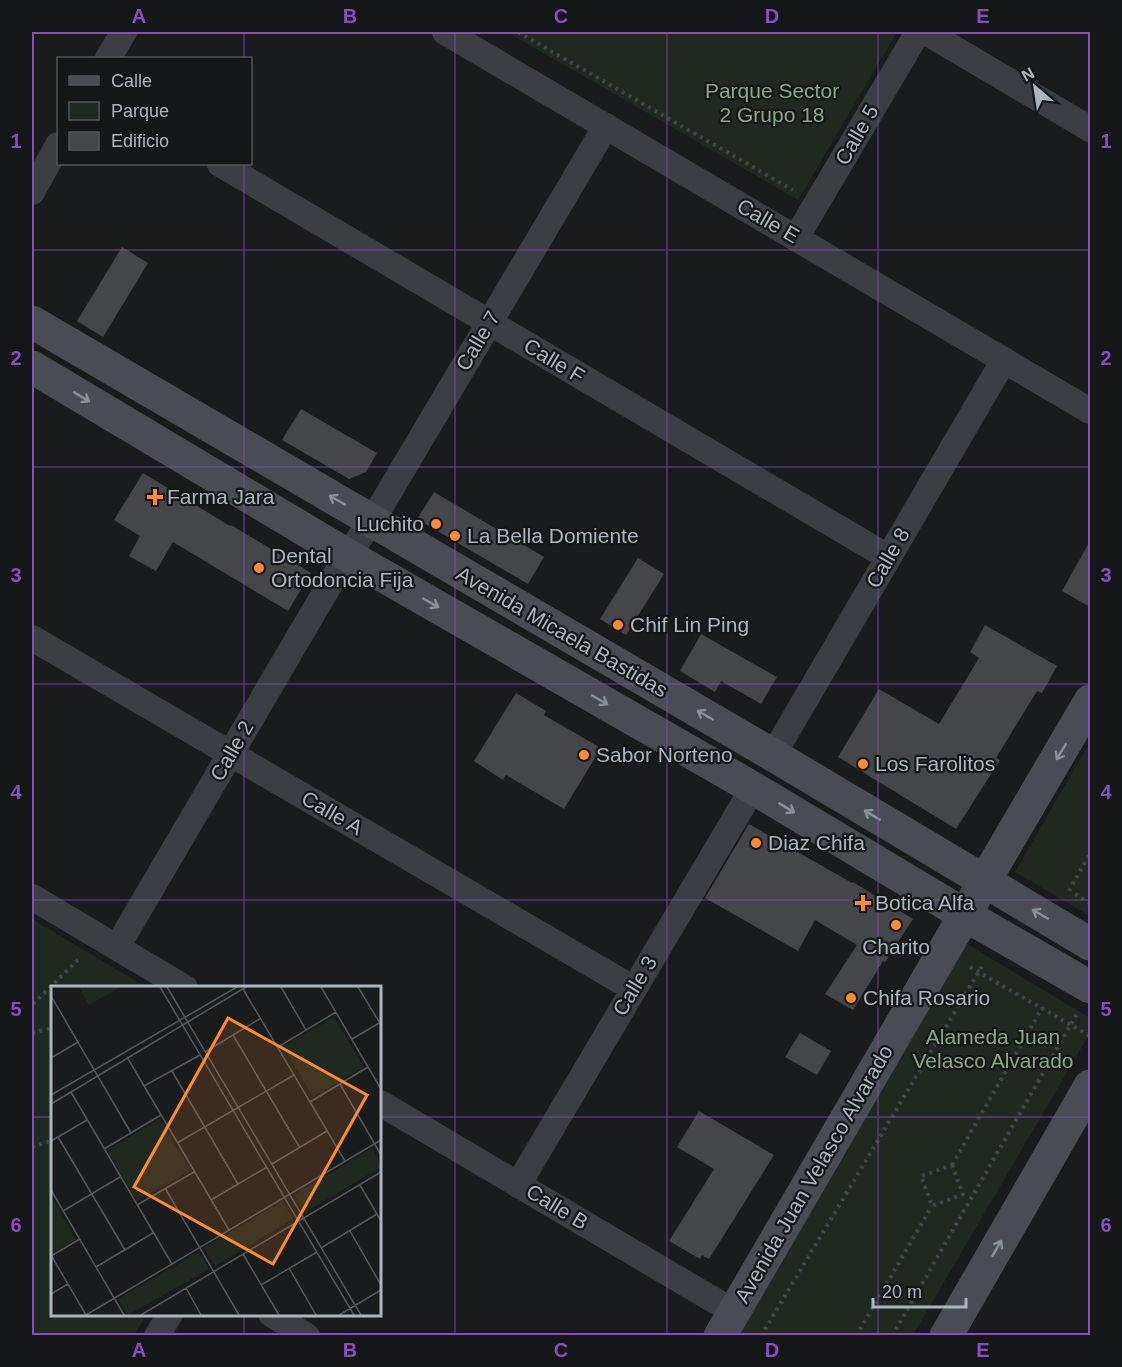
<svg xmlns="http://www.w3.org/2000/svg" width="1122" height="1367" font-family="Arial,sans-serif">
  <rect width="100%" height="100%" fill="#1a1b1d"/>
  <g fill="#202920">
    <polygon points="507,32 897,32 798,200"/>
    <polygon points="1090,742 1090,916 1015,872"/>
    <polygon points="32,919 146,987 52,988 52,1314 146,1315 134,1335 32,1335"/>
    <polygon points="967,944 1090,1018 1090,1033 913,1335 739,1336"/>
  </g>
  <g fill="#44464a">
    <polygon points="122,247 148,263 103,337 77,321"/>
    <polygon points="301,409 377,453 366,472 349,479 282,440"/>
    <polygon points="143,473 230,526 231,525 311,573 288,611 173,542 156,571 129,556 140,536 114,520"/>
    <polygon points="434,492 544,557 528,584 417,519"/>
    <polygon points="1090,541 1090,607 1062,591"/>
    <polygon points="638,558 664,574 626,635 600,619"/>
    <polygon points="985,625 1057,666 1042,693 1037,691 996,758 1000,760 956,829 838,757 879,689 939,724 979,658 970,652"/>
    <polygon points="701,634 777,677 761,704 721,681 715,692 680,671"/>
    <polygon points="516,693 546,711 544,715 601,748 564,809 506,775 503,780 474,761"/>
    <polygon points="749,824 852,883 853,882 913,919 885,962 883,961 853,1010 825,994 857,945 815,920 798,951 705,898"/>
    <polygon points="800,1033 831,1051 817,1075 785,1057"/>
    <polygon points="699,1111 774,1155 709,1259 702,1255 700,1259 669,1241 714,1169 677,1147"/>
  </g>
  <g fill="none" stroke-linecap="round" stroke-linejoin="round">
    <g stroke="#41454a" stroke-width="4" stroke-dasharray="3 4.5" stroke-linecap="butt">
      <polyline points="518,32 793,190"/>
      <polyline points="1069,891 1090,853"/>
      <polyline points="1075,894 1090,903"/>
      <polyline points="970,967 1090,1036"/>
      <polyline points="33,1004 80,958"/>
      <polyline points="32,1033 52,1028"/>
      <polyline points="32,1147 52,1140"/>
      <polyline points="952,1165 1042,1008"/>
      <polygon points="952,1165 963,1194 932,1206 921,1176"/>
      <polyline points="761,1336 984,963"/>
      <polyline points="856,1336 932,1206"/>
      <polyline points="892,1336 1077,1014"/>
    </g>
    <g stroke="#3b3e43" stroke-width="26">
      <polyline points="445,32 1090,411"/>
      <polyline points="926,32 1090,129"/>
      <polyline points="108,58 124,32"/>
      <polyline points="220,164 888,557"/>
      <polyline points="32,192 58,145"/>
      <polyline points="796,238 918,32"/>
      <polyline points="32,638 634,989"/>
      <polyline points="773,755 1004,360"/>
      <polyline points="32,897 185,988"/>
      <polyline points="117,947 347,555 372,521 606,126"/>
      <polyline points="380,1103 734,1312"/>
      <polyline points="518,1185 753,788"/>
      <polyline points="271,1314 307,1336"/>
      <polyline points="157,1336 170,1314"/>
    </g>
    <g stroke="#494d53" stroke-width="33">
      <polyline points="32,322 773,755 1090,944"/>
      <polyline points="32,367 347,555 753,788 965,915 1090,987"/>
      <polyline points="720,1336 984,882 1090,701"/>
      <polyline points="946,1336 1090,1086"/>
    </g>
  </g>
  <defs><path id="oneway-shaft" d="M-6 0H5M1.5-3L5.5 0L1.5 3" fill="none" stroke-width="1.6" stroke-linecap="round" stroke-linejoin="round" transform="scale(1.5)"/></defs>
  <g stroke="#899199">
    <use href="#oneway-shaft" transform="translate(82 397) rotate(31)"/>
    <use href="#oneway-shaft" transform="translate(337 500) rotate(-150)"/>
    <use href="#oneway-shaft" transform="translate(431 603) rotate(30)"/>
    <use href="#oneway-shaft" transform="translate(600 700) rotate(30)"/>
    <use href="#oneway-shaft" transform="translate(705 715) rotate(-150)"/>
    <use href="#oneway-shaft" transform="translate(1061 752) rotate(121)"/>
    <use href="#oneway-shaft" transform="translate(787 808) rotate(31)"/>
    <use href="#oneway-shaft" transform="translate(872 815) rotate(-149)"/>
    <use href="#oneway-shaft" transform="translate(1040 914) rotate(-150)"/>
    <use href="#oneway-shaft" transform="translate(997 1248) rotate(-60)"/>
  </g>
  <path fill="none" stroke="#874ebf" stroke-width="1.5" stroke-opacity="0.55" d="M244,32V58M455,32V1336M667,32V1336M878,32V1336M244,164V988M32,250H1090M32,467H1090M32,684H1090M32,900H1090M32,1117H52M380,1117H1090M244,1314V1336"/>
  <g fill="#ff8b31" stroke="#151618" stroke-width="2">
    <path d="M152 488h6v6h6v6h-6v6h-6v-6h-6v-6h6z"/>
    <circle cx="436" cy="524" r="6"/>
    <circle cx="455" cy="536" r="6"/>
    <circle cx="259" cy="568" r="6"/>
    <circle cx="618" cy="625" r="6"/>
    <circle cx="584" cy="755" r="6"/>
    <circle cx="863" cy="764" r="6"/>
    <circle cx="756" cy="843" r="6"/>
    <path d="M860 894h6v6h6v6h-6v6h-6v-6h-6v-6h6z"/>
    <circle cx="896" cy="925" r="6"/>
    <circle cx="851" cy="998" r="6"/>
  </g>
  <g text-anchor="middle" stroke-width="4.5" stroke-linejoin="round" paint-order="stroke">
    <g font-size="21" fill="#88aa82" stroke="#151618">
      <text x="772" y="98">Parque Sector<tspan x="772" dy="24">2 Grupo 18</tspan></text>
      <text x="993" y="1044">Alameda Juan<tspan x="993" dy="24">Velasco Alvarado</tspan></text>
    </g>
    <g font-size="21" fill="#acb5be" stroke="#151618">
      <text transform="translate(857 135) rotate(-60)" y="7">Calle 5</text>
      <text transform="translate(768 221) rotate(30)" y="7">Calle E</text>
      <text transform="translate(478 341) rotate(-59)" y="7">Calle 7</text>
      <text transform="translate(554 361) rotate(31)" y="7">Calle F</text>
      <text transform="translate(888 558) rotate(-60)" y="7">Calle 8</text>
      <text transform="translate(562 632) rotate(30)" y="7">Avenida Micaela Bastidas</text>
      <text transform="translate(232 751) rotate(-60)" y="7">Calle 2</text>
      <text transform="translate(332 813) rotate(30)" y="7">Calle A</text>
      <text transform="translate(635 986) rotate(-59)" y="7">Calle 3</text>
      <text transform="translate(814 1174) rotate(-60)" y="7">Avenida Juan Velasco Alvarado</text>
      <text transform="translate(557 1207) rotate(31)" y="7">Calle B</text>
    </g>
    <g font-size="21" fill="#acb5be" stroke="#151618" text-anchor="start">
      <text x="167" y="504">Farma Jara</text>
      <text x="424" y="531" text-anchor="end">Luchito</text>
      <text x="467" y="543">La Bella Domiente</text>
      <text x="271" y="563">Dental<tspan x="271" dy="24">Ortodoncia Fija</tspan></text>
      <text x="630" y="632">Chif Lin Ping</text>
      <text x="596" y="762">Sabor Norteno</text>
      <text x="875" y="771">Los Farolitos</text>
      <text x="768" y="850">Diaz Chifa</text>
      <text x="875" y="910">Botica Alfa</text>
      <text x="896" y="954" text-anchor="middle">Charito</text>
      <text x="863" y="1005">Chifa Rosario</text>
    </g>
  </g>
  <g transform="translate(51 986)">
    <rect width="330" height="330" fill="#1a1b1d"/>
    <path d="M28,1H67L68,2L38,19ZM283,31L313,81L262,111L232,61ZM109,133L139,184L86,215L56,164ZM322,162L330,181L253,227L243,209ZM0,210L25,253L1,267L0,265ZM232,215L242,233L164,280L153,262ZM148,266L158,283L77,329L67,313Z" fill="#202920"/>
    <path fill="none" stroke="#54595d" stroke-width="1.5" d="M109,1L303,329M116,1L310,329M230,1L255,44M270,1L330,103M307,1L330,39M192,3L294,175M0,10L80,147M182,49L249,162M301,53L330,36M227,61L285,26M154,66L210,32M76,71L178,244M0,72L27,56M121,85L187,198M289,98L330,169M93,100L149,69M20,106L121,278M0,109L186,1M259,116L317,81M0,118L195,1M7,151L74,264M0,155L36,134M126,157L243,89M53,163L110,129M221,178L276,145M309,199L330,235M114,202L188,329M0,204L73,329M160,214L216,181M86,219L143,186M12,225L69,191M299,245L330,299M270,262L326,228M192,268L228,329M0,269L35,329M0,270L29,253M45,281L102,247M238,282L265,329M210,299L266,266M135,302L150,329M0,308L17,298M35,329L330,154M90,329L330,186M288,329L330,304"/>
    <path fill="#ff8b31" fill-opacity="0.15" stroke="#ff8b31" stroke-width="3" d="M177,32L316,109L222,278L83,201Z"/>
    <rect width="330" height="330" fill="none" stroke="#acb5be" stroke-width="3"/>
  </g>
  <rect width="1122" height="1367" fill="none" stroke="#151618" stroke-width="66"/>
  <rect x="57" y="57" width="195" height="108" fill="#151618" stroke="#51565a" stroke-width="1.5"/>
  <rect x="69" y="76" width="30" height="9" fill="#494d53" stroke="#51565a" stroke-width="1.5"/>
  <text x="111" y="87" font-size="18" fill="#acb5be">Calle</text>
  <rect x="69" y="102" width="30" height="18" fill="#202920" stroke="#51565a" stroke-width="1.5"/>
  <text x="111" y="117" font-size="18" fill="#acb5be">Parque</text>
  <rect x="69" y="132" width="30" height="18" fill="#44464a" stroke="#51565a" stroke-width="1.5"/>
  <text x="111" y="147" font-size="18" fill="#acb5be">Edificio</text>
  <g transform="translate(1035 87) rotate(331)" stroke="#151618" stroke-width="4.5" paint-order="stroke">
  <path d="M0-4.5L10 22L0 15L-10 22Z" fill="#acb5be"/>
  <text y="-9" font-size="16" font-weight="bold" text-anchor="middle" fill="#acb5be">N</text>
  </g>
  <path d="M873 1298v9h93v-9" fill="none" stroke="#acb5be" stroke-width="3"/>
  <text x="882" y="1298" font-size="18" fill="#acb5be" stroke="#151618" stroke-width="4.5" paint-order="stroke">20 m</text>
  <rect x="33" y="33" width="1056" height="1301" fill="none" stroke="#874ebf" stroke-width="2"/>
  <g font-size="20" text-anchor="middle" font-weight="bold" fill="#874ebf">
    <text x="139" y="23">A</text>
    <text x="350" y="23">B</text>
    <text x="561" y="23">C</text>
    <text x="772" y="23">D</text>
    <text x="983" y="23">E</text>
    <text x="16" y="148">1</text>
    <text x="1106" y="148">1</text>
    <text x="16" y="365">2</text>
    <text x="1106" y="365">2</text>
    <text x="16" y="582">3</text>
    <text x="1106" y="582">3</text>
    <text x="16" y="799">4</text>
    <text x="1106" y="799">4</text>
    <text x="16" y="1016">5</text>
    <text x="1106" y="1016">5</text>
    <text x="16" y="1232">6</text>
    <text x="1106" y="1232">6</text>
    <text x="139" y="1357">A</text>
    <text x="350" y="1357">B</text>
    <text x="561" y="1357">C</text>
    <text x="772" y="1357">D</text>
    <text x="983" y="1357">E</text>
  </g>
</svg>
